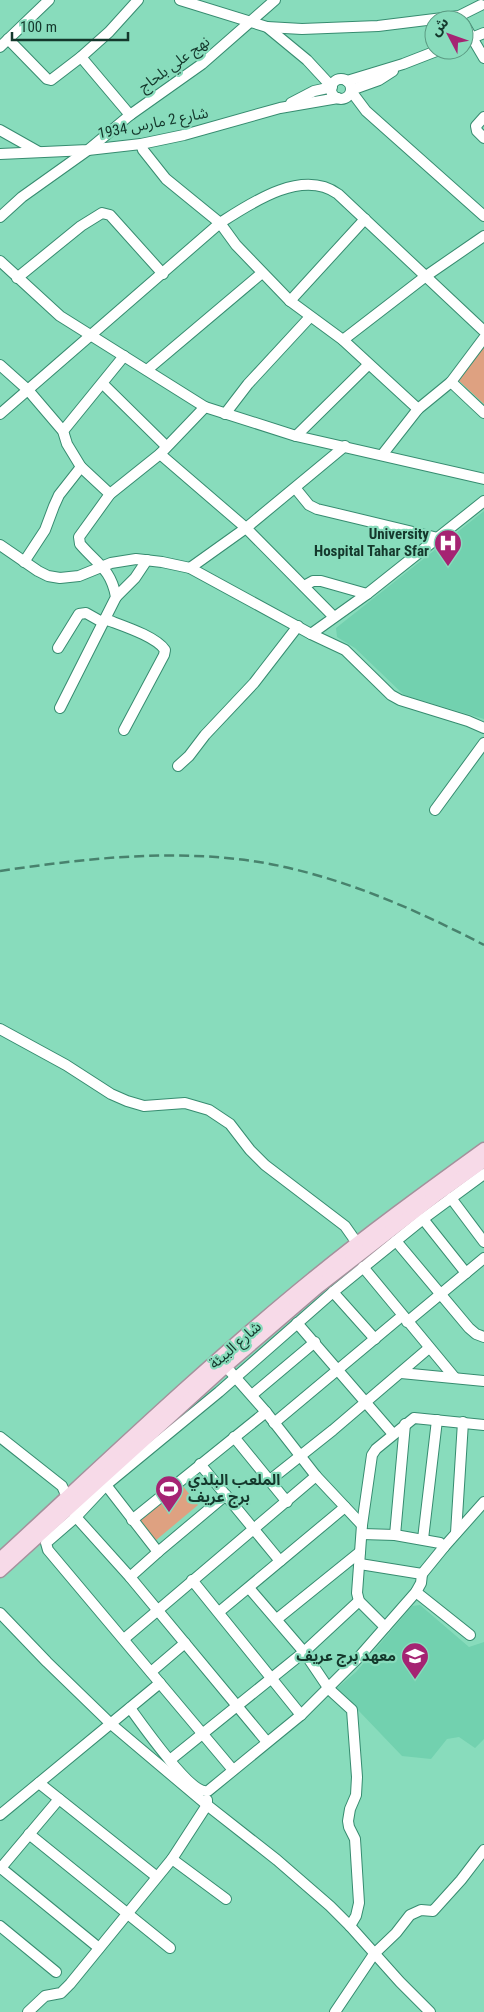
<svg xmlns="http://www.w3.org/2000/svg" width="484" height="2012" font-family="'Roboto Condensed','Noto Sans Arabic',sans-serif">
  <rect width="100%" height="100%" fill="#88dcbc"/>
  <g fill="#72d1af">
    <polygon points="484,511 484,719 404,695 355,648 337,637 336,628"/>
    <polygon points="420,1605 469,1647 484,1642 484,1739 475,1748 459,1737 447,1739 431,1759 402,1756 337,1688 356,1672 412,1606"/>
  </g>
  <g fill="#dea181">
    <polygon points="484,340 484,404 456,378"/>
    <polygon points="182,1485 198,1505 155,1541 139,1521"/>
  </g>
  <g fill="none" stroke-linecap="round" stroke-linejoin="round">
    <g stroke="#378c70" stroke-width="12">
      <g id="minor">
        <polyline points="180,0 267,27 307,60 332,87 314,91 291,103"/>
        <polyline points="464,24 484,58"/>
        <polyline points="267,27 302,29 378,26 459,16 481,5"/>
        <polyline points="8,39 47,79 51,80 81,57 109,32 138,0"/>
        <polyline points="464,41 484,33"/>
        <polyline points="0,47 49,0"/>
        <polyline points="81,57 130,115"/>
        <circle cx="341" cy="89" r="10"/>
        <polyline points="347,81 403,64 439,50"/>
        <polyline points="351,90 379,80 393,71"/>
        <polyline points="351,91 366,111 484,216"/>
        <polyline points="484,117 476,126 477,131 484,138"/>
        <polyline points="0,130 39,152"/>
        <polyline points="141,144 143,150 166,179 220,223 236,245 290,301 343,340 418,409"/>
        <polyline points="0,154 88,150 141,144 184,135 280,108 338,98"/>
        <polyline points="0,217 22,197 88,150 130,115 202,64 275,0"/>
        <polyline points="0,261 60,316 205,407 296,436 484,479"/>
        <polyline points="17,278 81,226 102,213 110,215 163,274"/>
        <polyline points="290,301 365,219"/>
        <polyline points="343,340 426,276 484,236"/>
        <polyline points="0,365 28,390 63,431 67,444 81,467 110,494"/>
        <polyline points="147,370 262,273"/>
        <polyline points="451,382 484,413"/>
        <polyline points="103,384 166,446"/>
        <path d="M0,414L220,223C251,203 302,168 338,194L484,331"/>
        <polyline points="225,414 248,384 310,317"/>
        <polyline points="63,431 124,356"/>
        <polyline points="296,436 368,365"/>
        <polyline points="160,454 246,528 334,617"/>
        <polyline points="382,455 418,409 451,382 484,338"/>
        <polyline points="296,489 309,505 317,509 438,538"/>
        <polyline points="0,545 38,571 48,576 60,578 79,576 111,563 136,559 162,562 190,568 311,634 345,650 391,695 400,700 468,721 484,728"/>
        <polyline points="24,562 45,530 54,506 59,495 81,467"/>
        <polyline points="190,568 246,528 345,446"/>
        <polyline points="304,586 313,581 321,581 367,594"/>
        <polyline points="116,597 135,578 147,560"/>
        <path d="M105,619C120,625 156,636 165,650L164,655L124,730"/>
        <polyline points="311,634 367,594 484,501"/>
        <polyline points="58,648 79,614 86,613 102,622"/>
        <path d="M60,708L116,597C111,569 97,564 80,544L79,537L110,494L160,454L205,407"/>
        <polyline points="178,766 189,756 205,735 254,683 298,626"/>
        <polyline points="435,810 484,743"/>
        <polyline points="0,1029 66,1065 111,1094 127,1101 144,1106 185,1103 209,1110 230,1124 250,1150 265,1165 345,1226 357,1243"/>
        <polyline points="451,1198 484,1242"/>
        <polyline points="423,1219 466,1273"/>
        <polyline points="396,1241 469,1328 476,1334 484,1337"/>
        <polyline points="363,1267 455,1378"/>
        <polyline points="333,1292 375,1339"/>
        <polyline points="407,1322 484,1258"/>
        <polyline points="297,1323 393,1434"/>
        <polyline points="221,1361 266,1412 316,1476 362,1525"/>
        <polyline points="401,1373 484,1381"/>
        <polyline points="252,1395 315,1342"/>
        <polyline points="274,1423 402,1316"/>
        <polyline points="0,1437 62,1486 76,1517 130,1577 267,1742"/>
        <polyline points="234,1437 287,1502"/>
        <polyline points="200,1464 280,1561"/>
        <polyline points="270,1480 333,1430 429,1348"/>
        <polyline points="106,1485 158,1552"/>
        <polyline points="132,1520 266,1412"/>
        <polyline points="456,1533 463,1422"/>
        <polyline points="362,1534 395,1535 440,1543 444,1547 422,1574"/>
        <polyline points="395,1535 405,1424"/>
        <polyline points="423,1539 437,1420"/>
        <polyline points="444,1547 484,1502"/>
        <polyline points="130,1577 158,1552 226,1495"/>
        <polyline points="192,1580 301,1715"/>
        <polyline points="249,1588 304,1652 329,1689 352,1710 357,1777 356,1795 350,1809 348,1821 349,1827 355,1839 359,1903 356,1916 350,1926"/>
        <polyline points="416,1592 470,1635"/>
        <polyline points="219,1612 345,1507"/>
        <polyline points="0,1613 47,1662 111,1724 207,1805 277,1860 330,1906 350,1926 400,1982 430,2012"/>
        <polyline points="277,1619 360,1552"/>
        <polyline points="385,1627 359,1601 357,1593 362,1525 372,1455 376,1449 414,1418 484,1425"/>
        <polyline points="124,1639 316,1476"/>
        <polyline points="151,1672 185,1643"/>
        <path d="M130,1708C141,1723 191,1795 208,1791L301,1715L359,1657L416,1592L421,1583L422,1574L360,1564"/>
        <polyline points="170,1760 304,1652 359,1601"/>
        <polyline points="233,1770 48,1550 46,1543 76,1517 106,1485 219,1392 333,1292 423,1219 484,1174"/>
        <polyline points="39,1783 157,1877"/>
        <polyline points="0,1815 160,1683"/>
        <polyline points="29,1834 170,1948"/>
        <polyline points="172,1859 226,1899"/>
        <polyline points="1,1868 99,1948"/>
        <polyline points="0,1869 59,1799"/>
        <polyline points="0,1926 56,1972"/>
        <polyline points="28,2012 45,1996 61,1993 70,1984 172,1859 207,1805 207,1800"/>
        <polyline points="335,2012 374,1954 396,1933 410,1915 421,1910 433,1911 461,1880 484,1850"/>
      </g>
    </g>
    <g stroke="#a4919c" stroke-width="15">
      <g id="major">
        <path d="M0,1559C103,1464 204,1367 312,1279C368,1233 426,1191 484,1149"/>
        <polyline points="0,1571 226,1366 318,1287 438,1194 484,1161"/>
      </g>
    </g>
    <use href="#minor" stroke="#fff" stroke-width="10"/>
    <use href="#major" stroke="#f7dae8" stroke-width="12"/>
    <path stroke="#48826d" stroke-width="2.5" stroke-dasharray="10 5" stroke-linecap="butt" d="M0,871C87,858 178,848 265,863C342,877 415,909 484,945"/>
  </g>
  <defs>
    <g id="hospital-pin" transform="scale(1.4375)"><path d="M0 17L-7.5 6A9.5 9.5 0 1 1 7.5 6Z" fill="#a52473" stroke="#88dcbc"/><path d="M-5-5h3v3.5h4V-5h3V5h-3V1.5h-4V5h-3Z" fill="#fff"/></g>
    <g id="stadium-pin" transform="scale(1.4375)"><path d="M0 17L-7.5 6A9.5 9.5 0 1 1 7.5 6Z" fill="#a52473" stroke="#88dcbc"/><path d="M0-5a6.5 5 0 1 0 0 10a6.5 5 0 1 0 0-10ZM-3.5-1.8h7v3.6h-7Z" fill="#fff"/></g>
    <g id="school-pin" transform="scale(1.4375)"><path d="M0 17L-7.5 6A9.5 9.5 0 1 1 7.5 6Z" fill="#a52473" stroke="#88dcbc"/><path d="M0-5L7-2L0 1L-7-2ZM-4 1L0 2.5L4 1V4Q0 6-4 4Z" fill="#fff"/></g>
  </defs>
  <g fill-rule="evenodd">
    <use href="#hospital-pin" x="448" y="543"/>
    <use href="#stadium-pin" x="169" y="1489"/>
    <use href="#school-pin" x="415" y="1656"/>
  </g>
  <g text-anchor="middle" stroke-width="4.5" stroke-linejoin="round" paint-order="stroke">
    <g font-size="15" fill="#14382c" stroke="#88dcbc">
      <text transform="translate(174 64) rotate(-36)" y="5">نهج علي بلحاج</text>
      <text transform="translate(153 123) rotate(-11)" y="5">شارع 2 مارس 1934</text>
      <text transform="translate(235 1345) rotate(-41)" y="5">شارع البيئة</text>
    </g>
    <g font-size="15" font-weight="bold" fill="#14382c" stroke="#88dcbc" text-anchor="end">
      <text x="429" y="539">University<tspan x="429" dy="17">Hospital Tahar Sfar</tspan></text>
      <text x="188" y="1485" text-anchor="start">الملعب البلدي<tspan x="188" dy="17">برج عريف</tspan></text>
      <text x="396" y="1661">معهد برج عريف</text>
    </g>
  </g>
  <g transform="translate(449 35) rotate(311)"><circle r="24" fill="#88dcbc" stroke="#5a9a82"/>
  <path d="M0-4L9 19L0 12L-9 19Z" fill="#a52473"/>
  <text y="-8" font-size="14" font-weight="bold" text-anchor="middle" fill="#14382c">ش</text>
  </g>
  <path d="M12 32v8h116v-8" fill="none" stroke="#14382c" stroke-width="2.5"/>
  <text x="20" y="32" font-size="15" fill="#14382c" stroke="#88dcbc" stroke-width="4" paint-order="stroke">100 m</text>
</svg>
